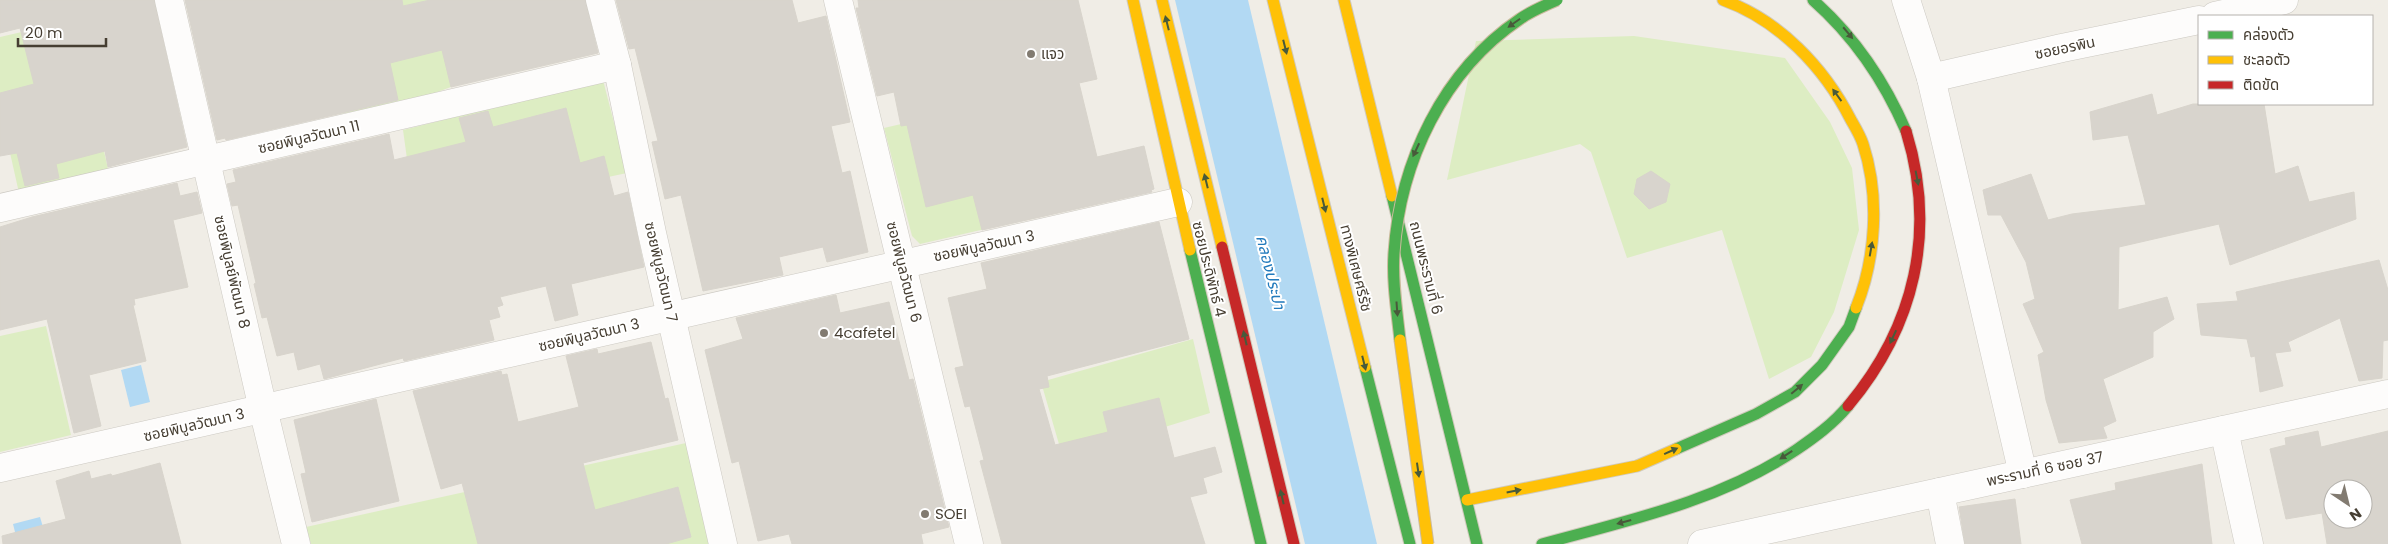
<svg xmlns="http://www.w3.org/2000/svg" width="2388" height="544" font-family="Poppins,'Noto Sans Thai',sans-serif">
  <rect width="100%" height="100%" fill="#f0ede6"/>
  <g fill="#ddedc3">
    <polygon points="316,0 434,0 451,87 399,106 314,117"/>
    <polygon points="74,20 109,173 19,193 0,108 0,37"/>
    <polygon points="1634,36 1785,58 1830,122 1852,168 1859,230 1834,312 1811,357 1769,379 1722,230 1627,258 1591,152 1580,144 1447,180 1476,41"/>
    <polygon points="603,80 627,173 570,185 407,159 403,130"/>
    <polygon points="914,121 974,184 985,229 920,244 912,236 884,128"/>
    <polygon points="46,326 71,435 0,452 0,336"/>
    <polygon points="1193,339 1210,413 1094,449 1072,489 1041,382"/>
    <polygon points="686,443 711,544 311,544 306,527"/>
  </g>
  <g fill="#b2d9f3">
    <polygon points="1175,0 1248,0 1377,544 1305,544"/>
    <polygon points="141,365 150,402 130,407 121,370"/>
    <polygon points="40,517 48,544 18,544 13,524"/>
  </g>
  <g fill="#d8d4cd" stroke="#d8d4cc" fill-rule="evenodd">
    <polygon points="0,0 154,0 187,147 108,167 105,151 56,164 59,178 25,186 17,153 0,156 0,93 34,84 20,28 0,33"/>
    <polygon points="185,0 402,0 403,6 430,0 585,0 598,53 451,87 442,50 390,63 398,100 226,140 225,138 217,140"/>
    <polygon points="616,0 792,0 798,23 826,16 850,122 831,126 842,173 850,171 868,252 827,262 823,247 779,257 783,275 703,291 681,195 665,199 652,142 658,141 635,48 629,49"/>
    <polygon points="858,0 1078,0 1097,79 1079,83 1097,157 1144,146 1154,189 1151,190 1152,192 982,230 973,195 926,207 907,125 901,126 894,92 877,96 856,8 859,8"/>
    <polygon points="2152,94 2157,115 2193,104 2264,104 2275,174 2298,166 2309,202 2354,192 2356,219 2230,265 2219,224 2119,247 2118,310 2167,297 2174,319 2153,332 2153,357 2103,379 2116,421 2103,427 2107,438 2059,443 2046,400 2038,355 2044,352 2023,304 2035,299 2026,262 2001,215 1988,215 1983,190 2031,174 2048,220 2072,214 2146,205 2128,135 2093,140 2090,112"/>
    <polygon points="566,108 580,163 604,156 614,196 628,192 644,267 571,284 578,315 555,321 546,286 500,297 503,305 497,307 500,317 489,320 494,340 404,361 403,358 324,379 320,364 298,370 294,352 277,356 267,317 262,318 254,284 256,283 238,205 232,206 227,184 236,182 233,170 389,134 394,160 466,142 459,118 488,111 493,127"/>
    <polygon points="1651,171 1670,184 1666,202 1649,209 1634,194 1637,179"/>
    <polygon points="177,183 180,196 197,192 202,213 173,220 188,287 134,299 135,305 133,305 146,361 89,375 101,426 74,433 47,319 0,330 0,227 32,217"/>
    <polygon points="1159,222 1189,339 1047,376 1049,387 1039,389 1055,445 1108,432 1103,412 1159,398 1174,458 1215,447 1222,472 1203,478 1207,493 1190,497 1205,544 1002,544 980,461 984,460 970,406 965,407 955,368 964,366 948,298 987,289 981,263"/>
    <polygon points="2379,260 2388,290 2388,340 2383,341 2382,378 2359,381 2340,318 2288,342 2291,351 2275,353 2283,386 2260,392 2255,356 2251,357 2247,339 2201,335 2197,304 2238,301 2236,292"/>
    <polygon points="836,295 840,313 889,302 909,380 913,379 949,527 921,534 923,544 792,544 789,534 758,541 739,461 732,463 705,350 743,339 736,318"/>
    <polygon points="651,342 665,399 668,398 678,440 583,463 595,510 678,487 691,537 666,544 478,544 462,483 441,489 413,391 501,371 502,375 507,374 518,422 579,407 566,356 597,349 598,354"/>
    <polygon points="376,399 399,501 312,522 301,474 306,473 294,420"/>
    <path d="M2318,431L2321,447L2388,431V544H2327L2322,513L2286,519L2270,449L2286,445L2285,438ZM2333,489H2363V519H2333Z"/>
    <polygon points="160,463 181,544 3,544 2,536 66,519 56,481 89,471 91,479 111,474 112,476"/>
    <polygon points="2202,464 2212,544 2082,544 2070,500 2116,490 2115,483"/>
    <polygon points="2015,499 2021,544 1965,544 1959,507"/>
  </g>
  <g fill="none" stroke-linecap="round" stroke-linejoin="round">
    <g stroke="#ccc9c2" stroke-width="29">
      <g id="street">
        <polyline points="169,0 263,409 296,544"/>
        <polyline points="600,0 617,65 652,233 723,544"/>
        <polyline points="838,0 969,544"/>
        <polyline points="1906,0 1931,78 2023,474"/>
        <polyline points="2215,16 2284,0"/>
        <polyline points="1931,78 2062,48 2199,20"/>
        <polyline points="0,208 617,65"/>
        <polyline points="2224,430 2249,544"/>
        <polyline points="0,468 1178,202"/>
        <polyline points="1940,492 1950,544"/>
        <polyline points="1702,544 2388,394"/>
      </g>
    </g>
    <g stroke="#d0cabc" stroke-width="13">
      <g id="fast">
        <path d="M1813,0C1855,37 1884,80 1906,131"/>
        <polyline points="1392,196 1477,544"/>
        <polyline points="1190,250 1261,544"/>
        <polyline points="1365,367 1410,544"/>
        <polyline points="1676,449 1756,414 1795,392 1822,365 1849,327 1856,308"/>
        <path d="M1542,544C1630,520 1719,501 1796,450C1815,437 1833,424 1848,406"/>
      </g>
    </g>
    <g stroke="#d0cabc" stroke-width="13">
      <g id="slow">
        <polyline points="1133,0 1190,250"/>
        <polyline points="1162,0 1222,247"/>
        <polyline points="1273,0 1365,367"/>
        <polyline points="1344,0 1392,196"/>
        <path d="M1723,0C1779,20 1824,67 1851,120C1855,127 1860,135 1863,144C1880,196 1876,258 1856,308"/>
        <polyline points="1467,500 1637,466 1676,449"/>
      </g>
    </g>
    <g stroke="#d0cabc" stroke-width="13">
      <g id="jam">
        <polyline points="1222,247 1294,544"/>
        <path d="M1848,406C1915,326 1937,231 1906,131"/>
      </g>
    </g>
    <use href="#street" stroke="#fdfcfb" stroke-width="28"/>
    <use href="#fast" stroke="#4caf50" stroke-width="11"/>
    <use href="#slow" stroke="#ffc107" stroke-width="11"/>
    <use href="#jam" stroke="#c62828" stroke-width="11"/>
    <g stroke="#cbbb9e" stroke-width="13" stroke-linecap="butt">
      <path id="fast-bridge" d="M1400,340C1397,311 1392,282 1394,253C1400,162 1443,71 1520,19C1531,11 1544,6 1557,0"/>
    </g>
    <g stroke="#cbbb9e" stroke-width="13" stroke-linecap="butt">
      <polyline id="slow-bridge" points="1400,340 1428,544"/>
    </g>
    <use href="#fast-bridge" stroke="#4caf50" stroke-width="11"/>
    <use href="#slow-bridge" stroke="#ffc107" stroke-width="11"/>
  </g>
  <defs><path id="oneway-solid" d="M-6-.8H1V-3.2L6.5 0L1 3.2V.8H-6Z" transform="scale(1.25)"/></defs>
  <g fill="#485a3a">
    <use href="#oneway-solid" transform="translate(1167 23) rotate(-104)"/>
    <use href="#oneway-solid" transform="translate(1514 23) rotate(145)"/>
    <use href="#oneway-solid" transform="translate(1848 33) rotate(50)"/>
    <use href="#oneway-solid" transform="translate(1285 47) rotate(76)"/>
    <use href="#oneway-solid" transform="translate(1837 95) rotate(-126)"/>
    <use href="#oneway-solid" transform="translate(1416 150) rotate(115)"/>
    <use href="#oneway-solid" transform="translate(1917 178) rotate(79)"/>
    <use href="#oneway-solid" transform="translate(1206 181) rotate(-104)"/>
    <use href="#oneway-solid" transform="translate(1324 205) rotate(76)"/>
    <use href="#oneway-solid" transform="translate(1871 249) rotate(-80)"/>
    <use href="#oneway-solid" transform="translate(1397 309) rotate(86)"/>
    <use href="#oneway-solid" transform="translate(1893 337) rotate(115)"/>
    <use href="#oneway-solid" transform="translate(1245 338) rotate(-103)"/>
    <use href="#oneway-solid" transform="translate(1364 363) rotate(76)"/>
    <use href="#oneway-solid" transform="translate(1797 389) rotate(-40)"/>
    <use href="#oneway-solid" transform="translate(1671 451) rotate(-24)"/>
    <use href="#oneway-solid" transform="translate(1786 455) rotate(147)"/>
    <use href="#oneway-solid" transform="translate(1418 470) rotate(82)"/>
    <use href="#oneway-solid" transform="translate(1514 491) rotate(-11)"/>
    <use href="#oneway-solid" transform="translate(1282 497) rotate(-103)"/>
    <use href="#oneway-solid" transform="translate(1624 522) rotate(165)"/>
  </g>
  <g fill="#827b71" stroke="#fff" stroke-width="2">
    <circle cx="1031" cy="54" r="5"/>
    <circle cx="824" cy="333" r="5"/>
    <circle cx="925" cy="514" r="5"/>
  </g>
  <g text-anchor="middle" stroke-width="4" stroke-linejoin="round" paint-order="stroke">
    <g font-size="15" fill="#463e32" stroke="#fff">
      <text transform="translate(2065 48) rotate(-12)" y="5">ซอยอรพิน</text>
      <text transform="translate(309 137) rotate(-13)" y="5">ซอยพิบูลวัฒนา 11</text>
      <text transform="translate(984 246) rotate(-12)" y="5">ซอยพิบูลวัฒนา 3</text>
      <text transform="translate(1356 268) rotate(76)" y="5">ทางพิเศษศรีรัช</text>
      <text transform="translate(1426 268) rotate(76)" y="5">ถนนพระรามที่ 6</text>
      <text transform="translate(1209 269) rotate(76)" y="5">ซอยประดิพัทธ์ 4</text>
      <text transform="translate(232 272) rotate(77)" y="5">ซอยพิบูลย์พัฒนา 8</text>
      <text transform="translate(661 272) rotate(77)" y="5">ซอยพิบูลวัฒนา 7</text>
      <text transform="translate(904 272) rotate(76)" y="5">ซอยพิบูลวัฒนา 6</text>
      <text transform="translate(589 335) rotate(-13)" y="5">ซอยพิบูลวัฒนา 3</text>
      <text transform="translate(194 425) rotate(-13)" y="5">ซอยพิบูลวัฒนา 3</text>
      <text transform="translate(2045 469) rotate(-12)" y="5">พระรามที่ 6 ซอย 37</text>
    </g>
    <g font-size="15" fill="#463e32" stroke="#fff" text-anchor="start">
      <text x="1041" y="59">แจว</text>
      <text x="834" y="338">4cafetel</text>
      <text x="935" y="519">SOEI</text>
    </g>
    <g font-size="16" font-style="italic" fill="#217abc" stroke="#fff">
      <text transform="translate(1271 272) rotate(76)" y="6">คลองประปา</text>
    </g>
  </g>
  <rect x="2198" y="15" width="175" height="90" fill="#ffffff" stroke="#b5b2ad"/>
  <rect x="2208" y="31" width="25" height="8" fill="#4caf50" stroke="#b5b2ad"/>
  <text x="2243" y="40" font-size="15" fill="#463e32">คล่องตัว</text>
  <rect x="2208" y="56" width="25" height="8" fill="#ffc107" stroke="#b5b2ad"/>
  <text x="2243" y="65" font-size="15" fill="#463e32">ชะลอตัว</text>
  <rect x="2208" y="81" width="25" height="8" fill="#c62828" stroke="#b5b2ad"/>
  <text x="2243" y="90" font-size="15" fill="#463e32">ติดขัด</text>
  <g transform="translate(2348 504) rotate(145)"><circle r="24" fill="#ffffff" stroke="#b5b2ad"/>
  <path d="M0-4L9 19L0 12L-9 19Z" fill="#827b71"/>
  <text y="-8" font-size="14" font-weight="bold" text-anchor="middle" fill="#463e32">N</text>
  </g>
  <path d="M18 38v8h88v-8" fill="none" stroke="#463e32" stroke-width="2.5"/>
  <text x="25" y="38" font-size="15" fill="#463e32" stroke="#ffffff" stroke-width="4" paint-order="stroke">20 m</text>
</svg>
